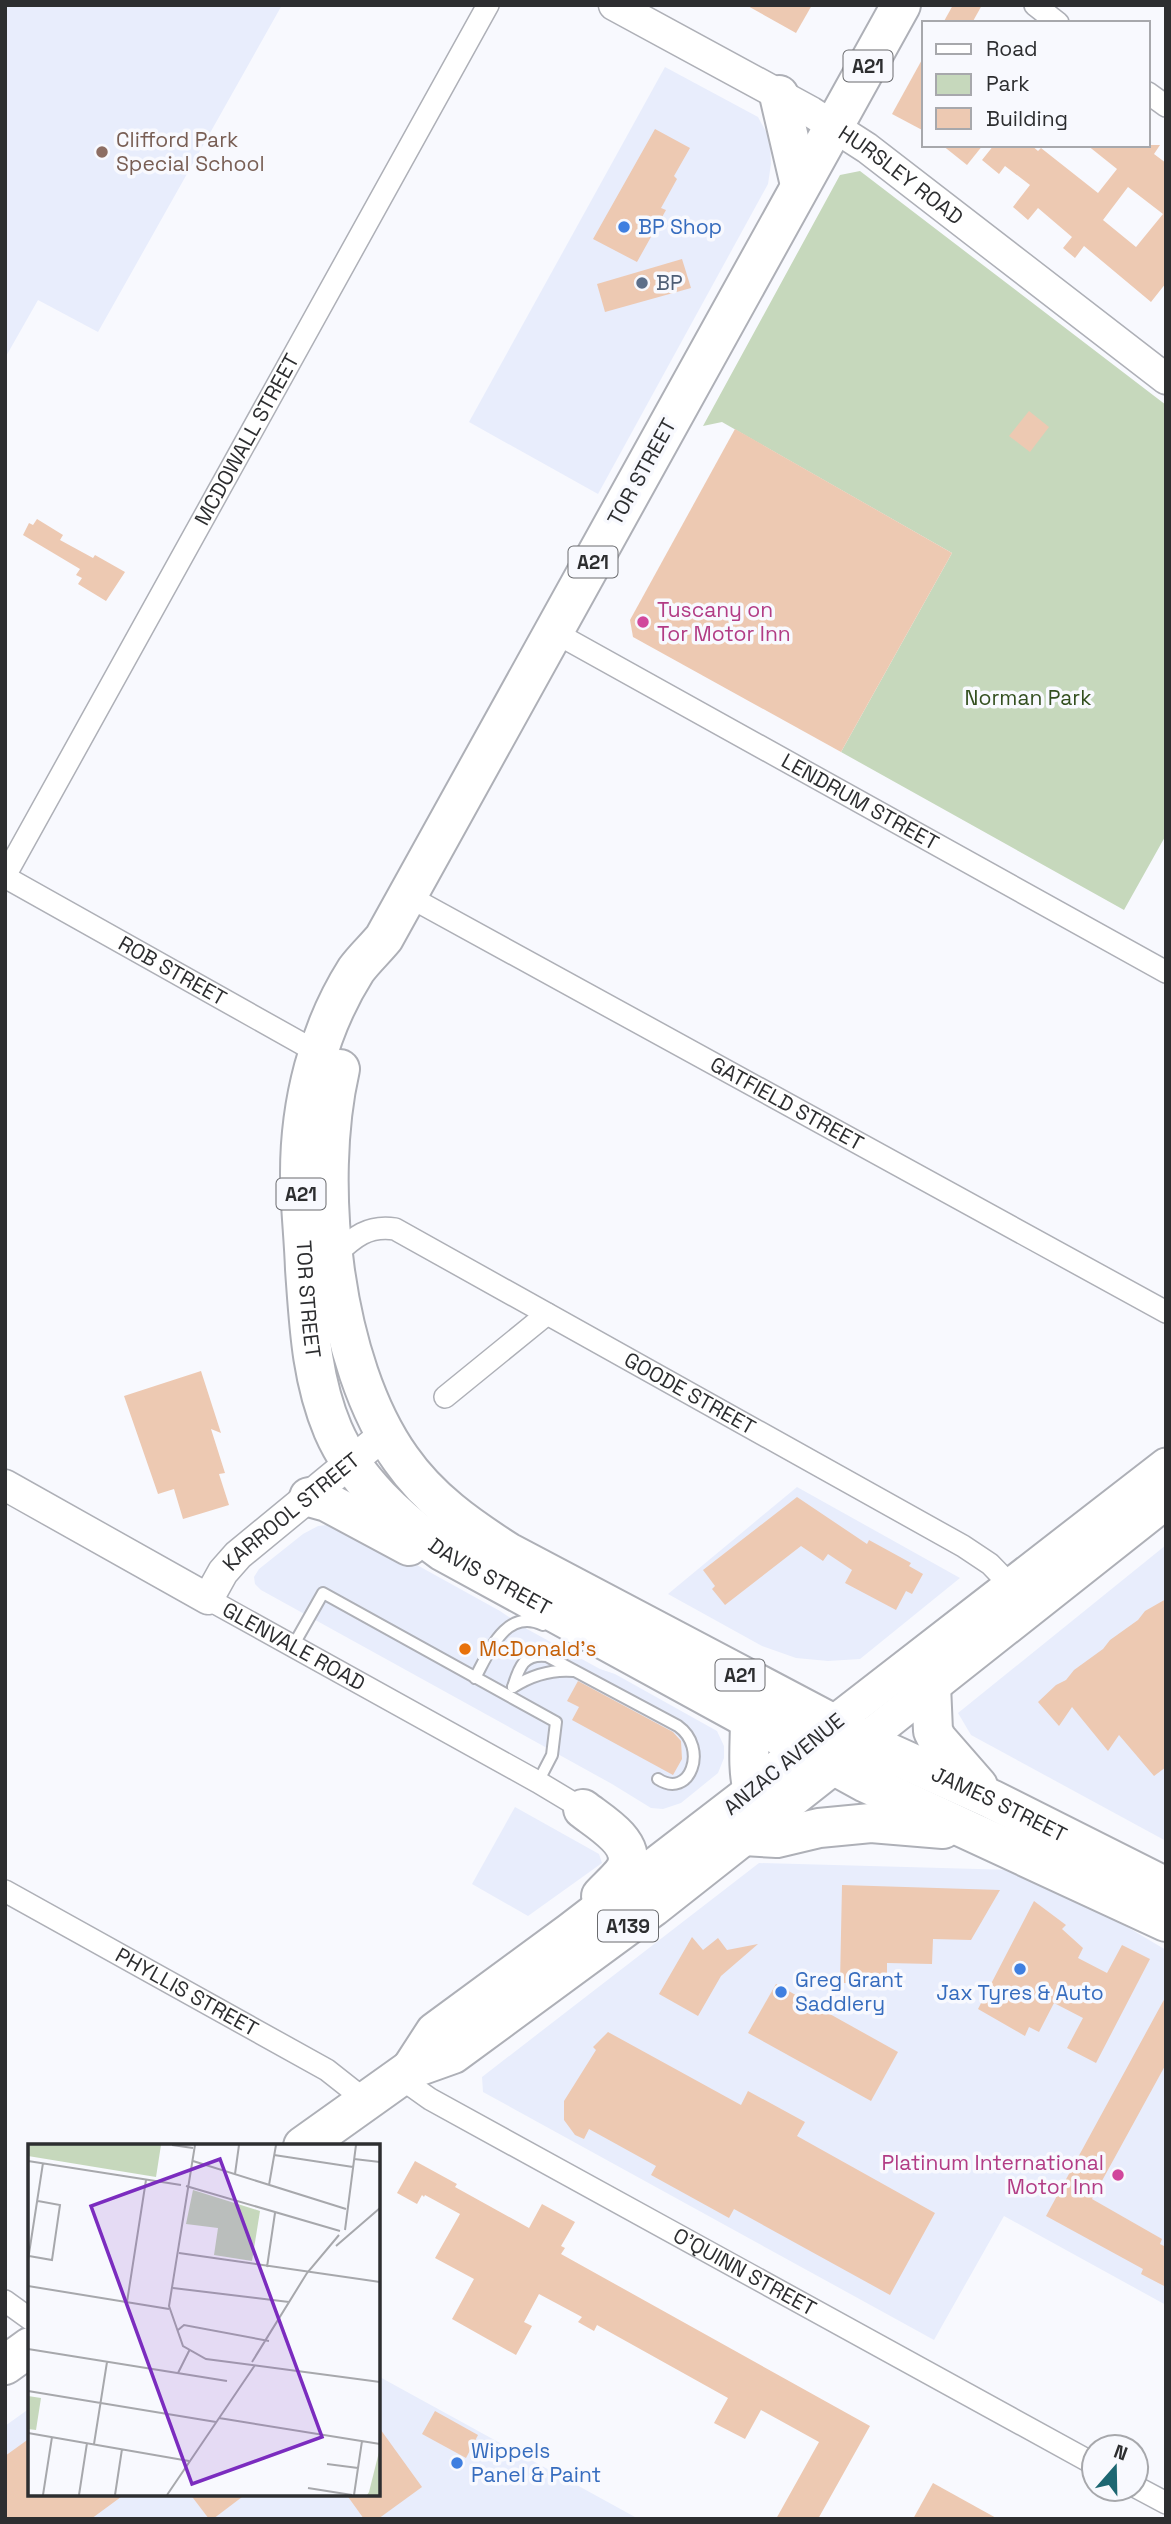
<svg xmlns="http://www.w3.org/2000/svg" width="1171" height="2524" font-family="'Space Grotesk',sans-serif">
  <rect width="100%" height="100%" fill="#f8f9fe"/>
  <g fill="#e8edfc">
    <polygon points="5,5 282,5 98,332 38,300 5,358"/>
    <polygon points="665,67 758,117 770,139 771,164 768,184 598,494 469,422"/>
    <polygon points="797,1487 960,1578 860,1659 828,1661 796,1658 762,1646 668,1594"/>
    <polygon points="336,1524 352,1529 500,1611 527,1629 600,1669 615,1674 717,1731 724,1746 724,1758 718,1773 681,1803 663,1809 651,1808 612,1784 261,1590 255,1584 254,1577 259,1569 303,1534 318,1526"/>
    <polygon points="1166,1545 1166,1841 971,1735 958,1713"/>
    <polygon points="515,1807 599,1854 602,1863 528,1916 472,1884"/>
    <polygon points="759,1863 1014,1870 1080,1899 1166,1950 1166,2305 1004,2216 934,2340 483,2092 482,2077"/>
    <polygon points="378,2376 635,2517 5,2519 5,2426 30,2408 30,2494 378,2494"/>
  </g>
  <polygon fill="#c6d8bc" points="860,171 1166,405 1166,835 1124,910 841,752 952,553 722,422 703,426 840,175"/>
  <g fill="#edc9b2" fill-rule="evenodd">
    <polygon points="746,5 812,5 796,33"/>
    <polygon points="953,5 982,5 972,23 943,23"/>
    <polygon points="924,56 924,131 892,114"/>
    <polygon points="655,129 690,148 674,176 677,179 661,208 666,210 637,262 593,239"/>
    <polygon points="942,145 983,145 967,165"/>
    <path d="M994,145H1031L1038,151L1041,148L1098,193L1117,169L1087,145H1160L1154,154L1166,163V283L1151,302L1084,246L1075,258L1063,248L1072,237L1038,208L1028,220L1013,207L1030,185L1005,166L999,174L982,160ZM1128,187L1163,214L1136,247L1103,220Z"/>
    <polygon points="682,259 691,288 605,312 597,284"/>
    <polygon points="1029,411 1049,427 1030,452 1009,436"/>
    <polygon points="735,429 952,553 841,752 633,637 630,620"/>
    <polygon points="37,519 63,535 60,540 93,558 95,555 125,572 106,601 78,584 82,578 76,575 80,569 23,535 29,523 33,525"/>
    <polygon points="201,1371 221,1433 211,1429 225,1473 219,1474 229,1505 183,1519 174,1489 158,1494 124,1396"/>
    <polygon points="797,1497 867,1544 869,1540 911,1563 909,1566 923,1574 912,1594 906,1591 896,1610 845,1583 852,1570 828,1554 823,1561 801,1546 725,1605 712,1589 715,1586 703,1570"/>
    <polygon points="1166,1599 1166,1767 1154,1776 1119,1735 1108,1751 1072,1707 1059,1726 1038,1702 1056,1685 1066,1680 1074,1670 1103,1649 1110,1640 1138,1620 1145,1611"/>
    <polygon points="578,1681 673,1732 681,1741 682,1759 673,1775 572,1720 579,1707 567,1701"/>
    <polygon points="842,1885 1000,1890 971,1940 933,1939 932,1964 887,1963 887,1978 859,1978 859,1983 840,1983"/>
    <polygon points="1034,1901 1066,1925 1062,1929 1083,1948 1078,1958 1107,1973 1122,1945 1150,1959 1096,2063 1067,2048 1083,2018 1054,2003 1039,2032 1029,2027 1025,2036 978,2009"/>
    <polygon points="692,1937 703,1950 718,1938 727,1950 758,1944 721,1976 698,2016 659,1994"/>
    <polygon points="776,1984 898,2052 871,2101 748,2033"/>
    <polygon points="1166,1996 1166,2064 1092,2199 1162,2239 1160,2244 1166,2247 1166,2287 1141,2274 1143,2269 1046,2216"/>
    <polygon points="608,2032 741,2105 748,2091 805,2122 797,2136 935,2213 890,2295 734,2209 729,2218 651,2175 656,2166 589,2129 584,2139 575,2135 564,2120 564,2101 596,2050 593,2047"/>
    <polygon points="415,2161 457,2184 455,2187 529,2228 542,2204 575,2222 561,2246 565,2248 561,2254 870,2426 818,2519 776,2519 819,2442 761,2410 745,2439 714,2423 728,2398 597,2325 594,2331 578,2322 582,2317 539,2294 524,2322 532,2326 516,2355 452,2319 474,2279 435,2258 460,2214 425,2195 424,2197 422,2195 417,2204 397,2193"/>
    <polygon points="435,2411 478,2435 466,2458 422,2434"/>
    <polygon points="378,2426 422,2487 378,2519 364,2519 346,2494 378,2494"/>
    <polygon points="30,2438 30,2494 125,2494 91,2519 5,2519 5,2456"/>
    <polygon points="933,2483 998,2519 913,2519"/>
    <polygon points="190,2494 246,2494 213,2519 209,2519"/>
  </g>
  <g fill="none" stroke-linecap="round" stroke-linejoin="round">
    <g stroke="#aeb0b7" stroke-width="14">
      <g id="lane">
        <polyline points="293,1646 323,1593 556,1722 552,1755 538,1782"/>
        <path d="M475,1678C489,1652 506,1607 543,1625"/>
        <path d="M513,1687C519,1668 523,1653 547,1656L678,1726C709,1748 690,1800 658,1779"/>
        <path d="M513,1687C532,1675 551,1669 574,1671"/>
      </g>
    </g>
    <g stroke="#aeb0b7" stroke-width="24">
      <g id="street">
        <polyline points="1035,5 1058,23"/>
        <polyline points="1148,93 1166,106"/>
        <path id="s1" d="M554,632L1166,972"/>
        <path id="s2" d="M5,876L488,5"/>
        <path id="s3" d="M5,877L324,1056"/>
        <path id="s4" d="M408,896L1166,1312"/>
        <path id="s5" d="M335,1255C354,1237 368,1225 395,1229L963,1546L990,1564L1019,1594"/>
        <polyline points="445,1397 547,1314"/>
        <path id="s6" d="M208,1599L538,1782L583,1809"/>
        <path id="s7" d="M5,1891L327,2070L365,2100"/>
        <path id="s8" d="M399,2077L430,2099L1094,2464"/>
        <polyline points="5,2301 30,2319"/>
        <polyline points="1136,2487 1166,2503"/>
      </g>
    </g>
    <g stroke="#aeb0b7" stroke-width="33">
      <g id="secondary">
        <path id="s9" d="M614,5L811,112L867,148L1166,379"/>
        <path id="s10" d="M5,1485L208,1599L223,1572L238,1555L385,1434"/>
      </g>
    </g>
    <g stroke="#aeb0b7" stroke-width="37">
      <g id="primary">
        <polyline points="832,1724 1166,1465"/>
        <polyline points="865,1740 1166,1502"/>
      </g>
    </g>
    <g stroke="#aeb0b7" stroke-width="42">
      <g id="highway">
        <path id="s11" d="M901,5L384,938C375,949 364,959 356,970C318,1030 300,1103 300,1173C300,1205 304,1237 305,1269C309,1324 311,1378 333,1430C355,1481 398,1519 442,1551L866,1783L1166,1922"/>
        <polyline points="779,95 800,185"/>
        <path id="s12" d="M340,1069C314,1182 332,1362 401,1459C429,1499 467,1526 508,1552L883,1750L991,1799L1166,1887"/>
        <polyline points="309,1497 327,1502 409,1546"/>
        <polyline points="931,1685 933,1731 937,1739 978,1786"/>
        <path d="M750,1719C750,1744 747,1767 753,1792"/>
        <path d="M583,1809C598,1821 634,1841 627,1865C624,1875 609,1887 601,1896"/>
        <polyline points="744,1836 777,1838 819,1828 871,1823 943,1829"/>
        <polyline points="411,2069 435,2032 571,1932 753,1792 822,1733"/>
        <polyline points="303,2146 411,2069 453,2054 653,1907 852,1750"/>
        <polyline points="5,2365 30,2347"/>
      </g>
    </g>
    <use href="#lane" stroke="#fff" stroke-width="10"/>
    <use href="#street" stroke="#fff" stroke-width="21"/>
    <use href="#secondary" stroke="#fff" stroke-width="30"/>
    <use href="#primary" stroke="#fff" stroke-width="33"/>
    <use href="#highway" stroke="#fff" stroke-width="38"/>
  </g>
  <circle fill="#8d6e63" stroke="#f8f9fe" stroke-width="2.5" cx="102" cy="152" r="7"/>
  <g fill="#3f7fe0" stroke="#f8f9fe" stroke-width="2.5">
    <circle cx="624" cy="227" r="7"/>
    <circle cx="1020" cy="1969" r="7"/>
    <circle cx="781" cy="1992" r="7"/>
    <circle cx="457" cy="2463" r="7"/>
  </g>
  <circle fill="#5c6f8a" stroke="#f8f9fe" stroke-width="2.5" cx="642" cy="283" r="7"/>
  <g fill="#d1479c" stroke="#f8f9fe" stroke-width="2.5">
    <circle cx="643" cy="622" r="7"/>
    <circle cx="1118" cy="2175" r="7"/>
  </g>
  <circle fill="#e8710a" stroke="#f8f9fe" stroke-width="2.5" cx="465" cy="1649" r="7"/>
  <g text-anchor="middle" stroke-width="7" stroke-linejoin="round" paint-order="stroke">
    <g fill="#f8f9fe" stroke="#6a6b6e" stroke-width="2">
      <rect x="843.5" y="50.5" width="49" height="31" rx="5"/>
      <rect x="568.5" y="546.5" width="49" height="31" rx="5"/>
      <rect x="276.5" y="1178.5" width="49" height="31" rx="5"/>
      <rect x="715.5" y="1659.5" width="49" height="31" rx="5"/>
      <rect x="598" y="1910.5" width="60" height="31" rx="5"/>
    </g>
    <g font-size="19" font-weight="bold" fill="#2d2e30">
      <text x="868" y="73">A21</text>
      <text x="593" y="569">A21</text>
      <text x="301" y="1201">A21</text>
      <text x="740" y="1682">A21</text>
      <text x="628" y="1933">A139</text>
    </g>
    <g font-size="21" fill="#785e54" stroke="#f8f9fe" text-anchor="start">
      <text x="116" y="147">Clifford Park<tspan x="116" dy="24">Special School</tspan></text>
    </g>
    <g font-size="21" fill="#2d2e30" stroke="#f8f9fe">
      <text dy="7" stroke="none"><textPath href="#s9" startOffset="334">HURSLEY ROAD</textPath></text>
      <text dy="7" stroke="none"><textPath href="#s2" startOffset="499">MCDOWALL STREET</textPath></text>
      <text transform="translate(642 472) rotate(-61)" y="7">TOR STREET</text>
      <text dy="7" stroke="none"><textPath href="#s1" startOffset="350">LENDRUM STREET</textPath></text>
      <text dy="7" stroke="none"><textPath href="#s3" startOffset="192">ROB STREET</textPath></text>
      <text dy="7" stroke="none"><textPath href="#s4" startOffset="432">GATFIELD STREET</textPath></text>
      <text dy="7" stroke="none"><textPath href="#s11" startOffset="1449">TOR STREET</textPath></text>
      <text dy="7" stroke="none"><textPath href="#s5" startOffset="406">GOODE STREET</textPath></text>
      <text dy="7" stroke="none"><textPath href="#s10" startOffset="355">KARROOL STREET</textPath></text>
      <text dy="7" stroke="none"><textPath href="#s11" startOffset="1802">DAVIS STREET</textPath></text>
      <text dy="7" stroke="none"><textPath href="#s6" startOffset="98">GLENVALE ROAD</textPath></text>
      <text transform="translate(784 1764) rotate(-39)" y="7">ANZAC AVENUE</text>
      <text dy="7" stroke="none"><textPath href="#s12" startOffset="1099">JAMES STREET</textPath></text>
      <text dy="7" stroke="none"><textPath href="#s7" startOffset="208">PHYLLIS STREET</textPath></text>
      <text dy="7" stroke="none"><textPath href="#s8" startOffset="397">O'QUINN STREET</textPath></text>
    </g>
    <g font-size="21" fill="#366cbe" stroke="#f8f9fe" text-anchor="start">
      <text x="638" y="234">BP Shop</text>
      <text x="795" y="1987">Greg Grant<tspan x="795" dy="24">Saddlery</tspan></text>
      <text x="1020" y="2000" text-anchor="middle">Jax Tyres &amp; Auto</text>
      <text x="471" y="2458">Wippels<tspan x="471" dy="24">Panel &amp; Paint</tspan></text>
    </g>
    <g font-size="21" fill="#4e5e75" stroke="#f8f9fe" text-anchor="start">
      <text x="656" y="290">BP</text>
    </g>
    <g font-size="21" fill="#b23c85" stroke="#f8f9fe" text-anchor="start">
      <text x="657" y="617">Tuscany on<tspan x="657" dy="24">Tor Motor Inn</tspan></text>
      <text x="1104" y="2170" text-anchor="end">Platinum International<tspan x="1104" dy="24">Motor Inn</tspan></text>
    </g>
    <g font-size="21" fill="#334f1f" stroke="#f8f9fe">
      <text x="1028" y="705">Norman Park</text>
    </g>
    <g font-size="21" fill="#c56008" stroke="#f8f9fe" text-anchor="start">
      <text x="479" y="1656">McDonald's</text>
    </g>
  </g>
  <g transform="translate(28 2144)">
    <rect width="352" height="352" fill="#f8f9fe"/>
    <path d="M0,1H133L128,33L0,12ZM165,46L232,67L224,117L186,111L190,84L158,80ZM0,252L13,254L8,286L0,285ZM352,304V351H339L341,348Z" fill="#c6d8bc"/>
    <path fill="none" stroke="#a7a8ac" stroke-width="2" d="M144,1L165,4M167,1L141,162L155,202L178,215L352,238M246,11L325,23M326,15L352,18M0,17L153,41M165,17L318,65M207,30L211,1M241,41L248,1M158,42L312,87M317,86L328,1M308,102L352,64M151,109L352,138M1,112L24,116L32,61L10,57M0,116L15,19M239,123L247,69M0,142L141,165M145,144L261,158M99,158L118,36M150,186L156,181L241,197M0,205L199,237M224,218L279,129L311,91M150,229L162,205M0,247L188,278M191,274L352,300M0,289L161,317M66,300L79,218M299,320L330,324M280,344L324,351M15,351L24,293M51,351L59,299M87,351L94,305M139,351L227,221M326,351L334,297"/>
    <path fill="#7b2cbf" fill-opacity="0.15" stroke="#7b2cbf" stroke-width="3.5" d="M192,15L294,293L164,340L63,62Z"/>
    <rect width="352" height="352" fill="none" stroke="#2d2e30" stroke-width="3.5"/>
  </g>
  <rect width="1171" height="2524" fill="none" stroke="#2d2e30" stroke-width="14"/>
  <rect x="922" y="21" width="228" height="126" fill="#f8f9fe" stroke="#a7a8ac" stroke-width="2"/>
  <rect x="936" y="44" width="35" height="10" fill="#ffffff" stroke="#a7a8ac" stroke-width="2"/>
  <text x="986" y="56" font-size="21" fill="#2d2e30">Road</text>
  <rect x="936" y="74" width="35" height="21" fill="#c6d8bc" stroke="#a7a8ac" stroke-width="2"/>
  <text x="986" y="91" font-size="21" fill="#2d2e30">Park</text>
  <rect x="936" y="108" width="35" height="21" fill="#edc9b2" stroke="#a7a8ac" stroke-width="2"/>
  <text x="986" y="126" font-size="21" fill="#2d2e30">Building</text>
  <g transform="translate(1115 2468) rotate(20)"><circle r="33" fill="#f8f9fe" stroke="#a7a8ac" stroke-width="2"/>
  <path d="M0-5L12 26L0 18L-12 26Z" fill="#1d6772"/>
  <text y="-10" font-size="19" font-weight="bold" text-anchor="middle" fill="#2d2e30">N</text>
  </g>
</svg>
